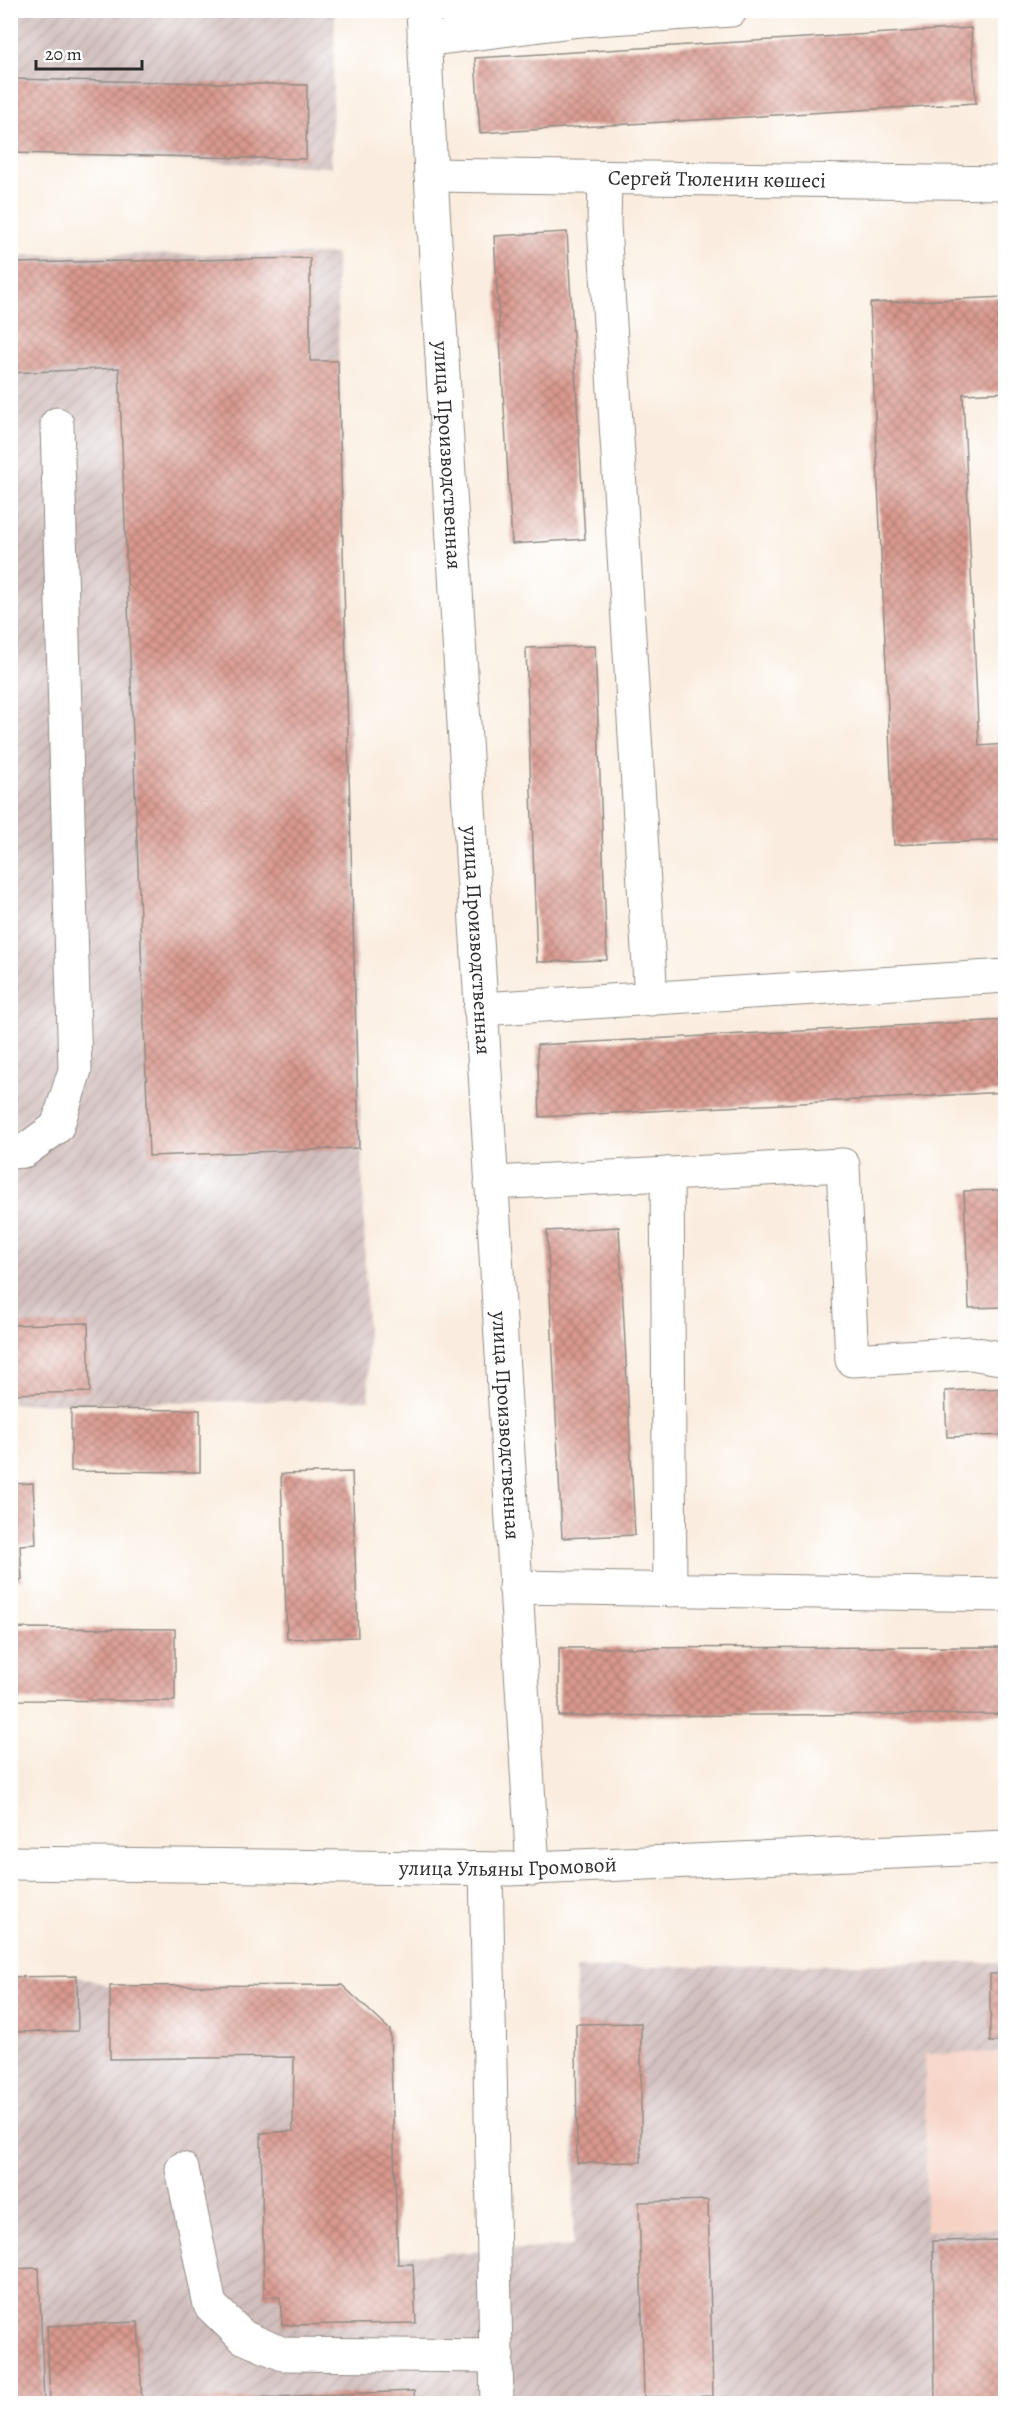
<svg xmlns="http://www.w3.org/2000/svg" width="1016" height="2414" font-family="Alegreya,serif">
  <defs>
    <pattern id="industrial-furrows" width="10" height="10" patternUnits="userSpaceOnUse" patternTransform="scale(1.5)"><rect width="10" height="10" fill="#d1bfbe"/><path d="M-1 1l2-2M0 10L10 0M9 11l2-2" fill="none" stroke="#b4a4a3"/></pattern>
    <pattern id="building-cross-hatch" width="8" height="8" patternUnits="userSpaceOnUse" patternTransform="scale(1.5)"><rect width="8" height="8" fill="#d9998f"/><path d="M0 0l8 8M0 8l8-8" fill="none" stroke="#b07d75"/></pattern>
  </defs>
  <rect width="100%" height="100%" fill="#fff"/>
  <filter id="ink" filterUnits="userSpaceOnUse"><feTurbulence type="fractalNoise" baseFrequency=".0167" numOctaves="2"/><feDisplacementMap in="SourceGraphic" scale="12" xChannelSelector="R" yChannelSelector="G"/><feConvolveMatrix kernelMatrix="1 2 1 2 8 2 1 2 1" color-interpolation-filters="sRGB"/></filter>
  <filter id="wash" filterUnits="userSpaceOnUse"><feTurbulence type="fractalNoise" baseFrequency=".008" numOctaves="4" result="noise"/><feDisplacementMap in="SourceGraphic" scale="24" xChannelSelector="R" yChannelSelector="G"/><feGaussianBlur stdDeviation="1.35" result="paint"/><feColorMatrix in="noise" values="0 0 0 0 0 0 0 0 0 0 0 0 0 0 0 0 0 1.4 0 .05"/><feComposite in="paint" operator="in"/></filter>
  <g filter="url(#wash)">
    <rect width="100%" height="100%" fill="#faeddf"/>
    <polygon fill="#f6d2c4" points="1005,2052 1005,2229 926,2230 925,2053"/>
    <g fill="url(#industrial-furrows)">
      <polygon points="11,11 335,11 331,167 11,154"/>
      <polygon points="336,254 369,1400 11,1404 10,255"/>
      <polygon points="1005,1962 1005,2052 925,2054 926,2230 1005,2229 1005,2403 11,2403 10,1977 77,1976 110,1986 342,1985 390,2030 398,2256 573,2246 576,1968"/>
    </g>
    <g id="blocks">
      <g fill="url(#building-cross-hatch)">
        <polygon points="971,28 976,103 480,133 475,58"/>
        <polygon points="10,79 307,85 306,159 10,153"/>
        <polygon points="567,232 585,539 512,544 494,236"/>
        <polygon points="310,258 310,361 338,361 359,1148 149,1156 119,368 10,373 10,263"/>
        <polygon points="1006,297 1006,392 963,394 979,746 1006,744 1006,840 894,845 870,303"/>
        <polygon points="595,646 607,960 537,962 526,648"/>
        <polygon points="1006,1020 1006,1092 540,1117 537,1045"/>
        <polygon points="1006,1190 1006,1307 969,1308 964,1191"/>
        <polygon points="619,1227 635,1535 562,1538 547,1231"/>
        <polygon points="88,1323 90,1392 10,1394 10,1325"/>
        <polygon points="1006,1388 1006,1435 947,1437 945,1391"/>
        <polygon points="71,1409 200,1410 200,1472 71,1471"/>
        <polygon points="352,1472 358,1637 287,1639 281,1474"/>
        <polygon points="33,1483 36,1544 20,1545 22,1580 10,1581 10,1484"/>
        <polygon points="10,1628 175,1629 175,1701 10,1700"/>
        <polygon points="1006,1647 1006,1714 559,1716 559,1648"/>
        <rect x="990" y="1974" width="16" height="68"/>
        <polygon points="77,1976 78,2031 10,2032 10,1977"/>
        <polygon points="342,1985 390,2030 398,2264 413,2264 416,2323 282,2325 280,2297 264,2297 261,2133 293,2131 294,2057 110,2059 110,1986"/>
        <polygon points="641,2023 641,2162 577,2163 576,2024"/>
        <polygon points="708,2200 713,2396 644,2397 639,2202"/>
        <polygon points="1006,2240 1006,2404 935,2404 933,2241"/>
        <polygon points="39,2268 44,2404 10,2404 10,2269"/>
        <polygon points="138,2322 142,2404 50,2404 47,2326"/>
        <polygon points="414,2391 415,2404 150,2404 150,2402"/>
      </g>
    </g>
  </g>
  <g filter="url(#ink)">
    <use href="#blocks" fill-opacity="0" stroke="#928c85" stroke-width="1.5"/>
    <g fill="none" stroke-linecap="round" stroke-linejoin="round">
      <g stroke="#928c85" stroke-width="35">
        <g id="minor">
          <path id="s1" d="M423,10L431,175L533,1869"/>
          <polyline points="576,10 580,20 731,10"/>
          <polyline points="424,40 580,20"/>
          <path id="s2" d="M431,175L1006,183"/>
          <polyline points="605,178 604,225 651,999"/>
          <polyline points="480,1009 1006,976"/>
          <polyline points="10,1152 24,1151 57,1127 75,1070 57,424"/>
          <polyline points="667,1174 670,1590"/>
          <polyline points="491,1183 843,1165 852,1360 971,1353 1006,1359"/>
          <polyline points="515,1587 1006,1595"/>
          <path id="s3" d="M10,1863L510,1869L1006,1847"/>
          <polyline points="486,1869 497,2404"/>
          <polyline points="182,2169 210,2305 243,2337 283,2354 497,2356"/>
        </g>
      </g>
      <use href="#minor" stroke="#fff" stroke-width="33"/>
    </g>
  </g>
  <g text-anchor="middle" stroke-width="5" stroke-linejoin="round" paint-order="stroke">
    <g font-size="21" fill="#2b2b2b" stroke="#fff">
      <text dy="7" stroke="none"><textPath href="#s2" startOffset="286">Сергей Тюленин көшесі</textPath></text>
      <text dy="7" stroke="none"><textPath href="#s1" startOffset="446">улица Производственная</textPath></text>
      <text dy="7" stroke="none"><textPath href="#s1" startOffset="932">улица Производственная</textPath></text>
      <text dy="7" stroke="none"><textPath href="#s1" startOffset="1418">улица Производственная</textPath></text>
      <text dy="7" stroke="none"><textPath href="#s3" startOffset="498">улица Ульяны Громовой</textPath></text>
    </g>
  </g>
  <rect width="1016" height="2414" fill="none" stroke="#fff" stroke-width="36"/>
  <path d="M36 60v9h106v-9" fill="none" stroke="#2b2b2b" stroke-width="3"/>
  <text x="45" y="60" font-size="18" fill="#2b2b2b" stroke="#ffffff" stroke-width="4.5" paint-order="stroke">20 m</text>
</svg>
